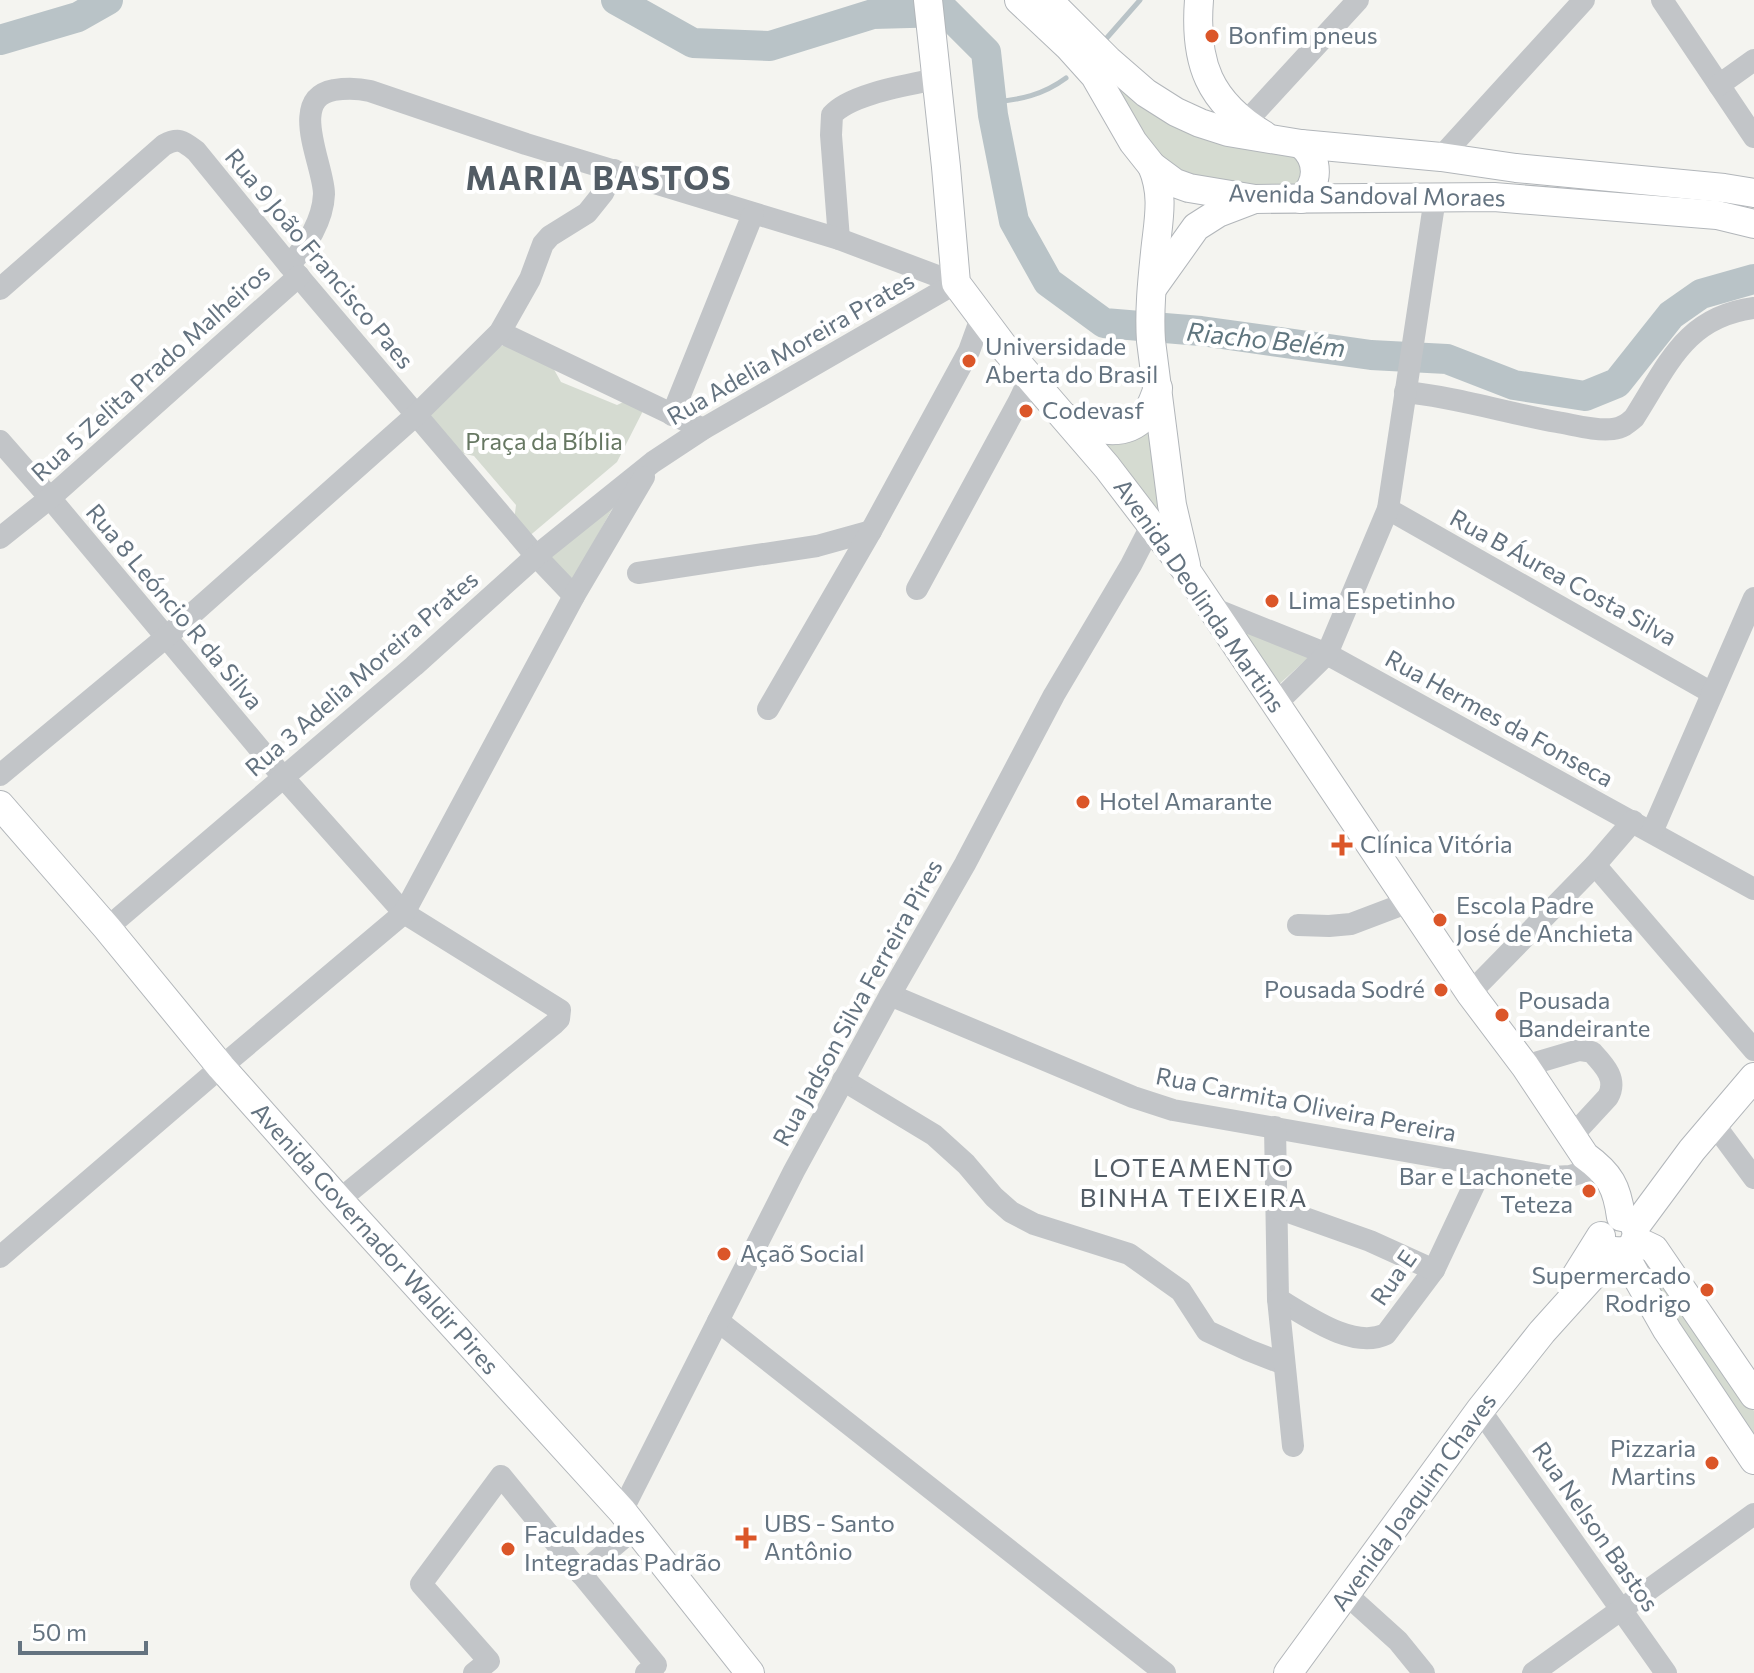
<svg xmlns="http://www.w3.org/2000/svg" width="1754" height="1673" font-family="Commissioner,sans-serif">
  <rect width="100%" height="100%" fill="#f4f4f0"/>
  <g fill="#d5dbd1">
    <polygon points="1053,13 1109,66 1297,154 1303,171 1301,180 1287,190 1215,183 1157,163"/>
    <polygon points="507,344 551,364 561,382 617,405 630,399 645,407 617,462 527,538 514,521 516,505 474,456 457,452 423,413 499,347"/>
    <polygon points="1149,421 1171,533 1101,437"/>
    <polygon points="633,471 564,596 532,565"/>
    <polygon points="1227,618 1309,657 1275,688"/>
    <polygon points="1658,1273 1754,1411 1754,1444 1673,1323 1654,1275"/>
  </g>
  <g fill="none" stroke-linecap="round" stroke-linejoin="round">
    <g stroke="#b9c3c7" stroke-width="5">
      <polyline points="1105,40 1140,0"/>
      <path d="M992,102C1020,100 1043,95 1066,78"/>
    </g>
    <g stroke="#b9c3c7" stroke-width="30">
      <polyline points="616,0 693,43 770,46 873,14 946,12 986,52 993,115 1014,221 1048,282 1104,323 1201,331 1371,355 1447,359 1514,385 1585,396 1617,383 1671,315 1701,294 1754,279"/>
      <polyline points="0,40 78,17 108,0"/>
    </g>
    <g stroke="#b2b6ba" stroke-width="30">
      <g id="major">
        <path d="M928,0L946,167L956,283L1007,351L1107,467L1188,573L1470,993L1525,1066L1585,1156C1610,1174 1617,1187 1621,1217"/>
        <polyline points="1019,0 1068,46 1095,76 1133,142 1152,166 1175,183 1189,188 1255,199 1494,197 1717,215 1754,224"/>
        <polyline points="1048,0 1108,60 1146,93 1176,112 1200,123 1228,132 1301,144 1441,157 1516,168 1724,188 1754,193"/>
        <path d="M1199,0C1194,63 1209,102 1264,135"/>
        <path d="M1152,166C1165,196 1158,222 1155,253C1152,282 1149,311 1151,341L1172,505L1186,565"/>
        <path d="M1301,199C1319,184 1320,160 1301,144"/>
        <polyline points="1154,286 1196,227 1218,213 1252,200"/>
        <path d="M1066,418C1091,428 1122,440 1144,417C1151,409 1154,398 1158,388"/>
        <polyline points="0,805 107,928 221,1067 339,1200 622,1511 750,1673"/>
        <polyline points="1635,1227 1692,1150 1754,1077"/>
        <polyline points="1635,1240 1654,1249 1754,1395"/>
        <polyline points="1622,1251 1667,1330 1754,1460"/>
        <polyline points="1576,1276 1601,1236"/>
        <polyline points="1288,1673 1480,1410 1542,1332 1615,1251"/>
      </g>
    </g>
    <g stroke="#c2c5c8" stroke-width="22">
      <polyline points="1662,0 1754,137"/>
      <polyline points="1719,85 1754,60"/>
      <polyline points="1245,123 1358,0"/>
      <polyline points="1441,157 1584,0"/>
      <path d="M839,239L831,135L832,115C850,94 908,85 936,79"/>
      <path d="M289,265C307,246 323,220 324,194C324,165 287,99 334,90C347,88 357,88 370,91L526,144L839,239L956,283"/>
      <path d="M0,289L164,145C179,137 183,141 196,151L289,265L536,556L574,596"/>
      <polyline points="500,332 703,429"/>
      <path d="M1405,392C1456,397 1507,413 1557,422C1575,425 1595,431 1613,429C1622,428 1627,424 1634,418C1668,365 1685,317 1754,308"/>
      <polyline points="672,415 753,214"/>
      <polyline points="0,441 50,498 283,777 404,913 560,1010 559,1019 554,1024 339,1200"/>
      <polyline points="1388,509 1712,693"/>
      <polyline points="0,538 50,498 299,276"/>
      <polyline points="638,573 817,546 871,531"/>
      <polyline points="917,589 1019,401 1030,378"/>
      <polyline points="1212,608 1327,654 1754,889"/>
      <polyline points="1276,704 1327,654 1388,509 1435,198"/>
      <polyline points="768,709 871,531 969,351 981,318"/>
      <polyline points="0,775 165,638 416,415 500,332 530,279 543,244 550,236 587,213 603,193 614,170"/>
      <polyline points="1652,832 1754,598"/>
      <polyline points="1595,865 1754,1050"/>
      <polyline points="1298,925 1329,926 1351,924 1409,902"/>
      <polyline points="107,928 414,666 536,556 653,462 703,429 956,283"/>
      <polyline points="1470,993 1595,865 1633,821"/>
      <polyline points="890,995 1133,1097 1173,1110 1553,1177 1570,1176 1587,1171"/>
      <path d="M1525,1066L1579,1050L1592,1052C1604,1065 1618,1079 1608,1097L1572,1136"/>
      <polyline points="843,1080 934,1135 966,1164 994,1197 1011,1212 1034,1224 1129,1254 1181,1291 1207,1331 1248,1350 1284,1364"/>
      <polyline points="1714,1124 1754,1178"/>
      <path d="M1275,1127L1278,1299C1307,1316 1353,1350 1386,1334L1434,1270L1483,1166"/>
      <polyline points="1277,1208 1370,1241 1434,1270"/>
      <polyline points="0,1257 221,1067 404,913 574,596 644,477"/>
      <polyline points="1278,1299 1293,1446"/>
      <polyline points="718,1321 1165,1673"/>
      <polyline points="1480,1410 1666,1673"/>
      <polyline points="622,1511 794,1171 890,995 965,864 1054,695 1131,565 1151,526"/>
      <polyline points="581,1574 635,1528"/>
      <polyline points="1346,1594 1398,1641 1424,1673"/>
      <polyline points="474,1673 489,1661 421,1584 501,1476 656,1665 646,1673"/>
      <polyline points="1533,1673 1754,1514"/>
    </g>
    <use href="#major" stroke="#fff" stroke-width="28"/>
  </g>
  <g fill="#db5629" stroke="#fff" stroke-width="3">
    <circle cx="1212" cy="36" r="8"/>
    <circle cx="969" cy="361" r="8"/>
    <circle cx="1026" cy="411" r="8"/>
    <circle cx="1272" cy="601" r="8"/>
    <circle cx="1083" cy="802" r="8"/>
    <path d="M1338 833h8v8h8v8h-8v8h-8v-8h-8v-8h8z"/>
    <circle cx="1440" cy="920" r="8"/>
    <circle cx="1441" cy="990" r="8"/>
    <circle cx="1502" cy="1015" r="8"/>
    <circle cx="1589" cy="1191" r="8"/>
    <circle cx="724" cy="1254" r="8"/>
    <circle cx="1707" cy="1290" r="8"/>
    <circle cx="1712" cy="1463" r="8"/>
    <path d="M742 1526h8v8h8v8h-8v8h-8v-8h-8v-8h8z"/>
    <circle cx="508" cy="1549" r="8"/>
  </g>
  <g text-anchor="middle" stroke-width="8" stroke-linejoin="round" paint-order="stroke">
    <g font-size="24" fill="#647380" stroke="#fff" text-anchor="start">
      <text x="1228" y="44">Bonfim pneus</text>
      <text x="985" y="355">Universidade<tspan x="985" dy="28">Aberta do Brasil</tspan></text>
      <text x="1042" y="419">Codevasf</text>
      <text x="1288" y="609">Lima Espetinho</text>
      <text x="1099" y="810">Hotel Amarante</text>
      <text x="1360" y="853">Clínica Vitória</text>
      <text x="1456" y="914">Escola Padre<tspan x="1456" dy="28">José de Anchieta</tspan></text>
      <text x="1425" y="998" text-anchor="end">Pousada Sodré</text>
      <text x="1518" y="1009">Pousada<tspan x="1518" dy="28">Bandeirante</tspan></text>
      <text x="1573" y="1185" text-anchor="end">Bar e Lachonete<tspan x="1573" dy="28">Teteza</tspan></text>
      <text x="740" y="1262">Açaõ Social</text>
      <text x="1691" y="1284" text-anchor="end">Supermercado<tspan x="1691" dy="28">Rodrigo</tspan></text>
      <text x="1696" y="1457" text-anchor="end">Pizzaria<tspan x="1696" dy="28">Martins</tspan></text>
      <text x="764" y="1532">UBS - Santo<tspan x="764" dy="28">Antônio</tspan></text>
      <text x="524" y="1543">Faculdades<tspan x="524" dy="28">Integradas Padrão</tspan></text>
    </g>
    <g font-size="24" fill="#647380" stroke="#fff">
      <text transform="translate(1367 196) rotate(1)" y="8">Avenida Sandoval Moraes</text>
      <text transform="translate(319 259) rotate(50)" y="8">Rua 9 João Francisco Paes</text>
      <text transform="translate(791 349) rotate(-30)" y="8">Rua Adelia Moreira Prates</text>
      <text transform="translate(151 373) rotate(-42)" y="8">Rua 5 Zelita Prado Malheiros</text>
      <text transform="translate(1563 578) rotate(29)" y="8">Rua B Áurea Costa Silva</text>
      <text transform="translate(1199 596) rotate(55)" y="8">Avenida Deolinda Martins</text>
      <text transform="translate(174 607) rotate(50)" y="8">Rua 8 Leóncio R da Silva</text>
      <text transform="translate(362 674) rotate(-41)" y="8">Rua 3 Adelia Moreira Prates</text>
      <text transform="translate(1499 719) rotate(29)" y="8">Rua Hermes da Fonseca</text>
      <text transform="translate(858 1003) rotate(-61)" y="8">Rua Jadson Silva Ferreira Pires</text>
      <text transform="translate(1306 1105) rotate(11)" y="8">Rua Carmita Oliveira Pereira</text>
      <text transform="translate(375 1239) rotate(48)" y="8">Avenida Governador Waldir Pires</text>
      <text transform="translate(1394 1278) rotate(-55)" y="8">Rua E</text>
      <text transform="translate(1414 1502) rotate(-54)" y="8">Avenida Joaquim Chaves</text>
      <text transform="translate(1595 1527) rotate(55)" y="8">Rua Nelson Bastos</text>
    </g>
    <g font-size="24" fill="#667762" stroke="#fff">
      <text x="544" y="450">Praça da Bíblia</text>
    </g>
    <g font-size="26" font-style="italic" fill="#5f757e" stroke="#fff">
      <text transform="translate(1266 340) rotate(6)" y="9">Riacho Belém</text>
    </g>
    <g font-size="26" letter-spacing="2" fill="#525c65" stroke="#fff">
      <text x="1194" y="1177">LOTEAMENTO<tspan x="1194" dy="30">BINHA TEIXEIRA</tspan></text>
    </g>
    <g font-size="32" font-weight="bold" letter-spacing="2" fill="#525c65" stroke="#fff">
      <text x="599" y="190">MARIA BASTOS</text>
    </g>
  </g>
  <path d="M20 1641v12h126v-12" fill="none" stroke="#647380" stroke-width="4"/>
  <text x="32" y="1641" font-size="24" fill="#647380" stroke="#ffffff" stroke-width="6" paint-order="stroke">50 m</text>
</svg>
